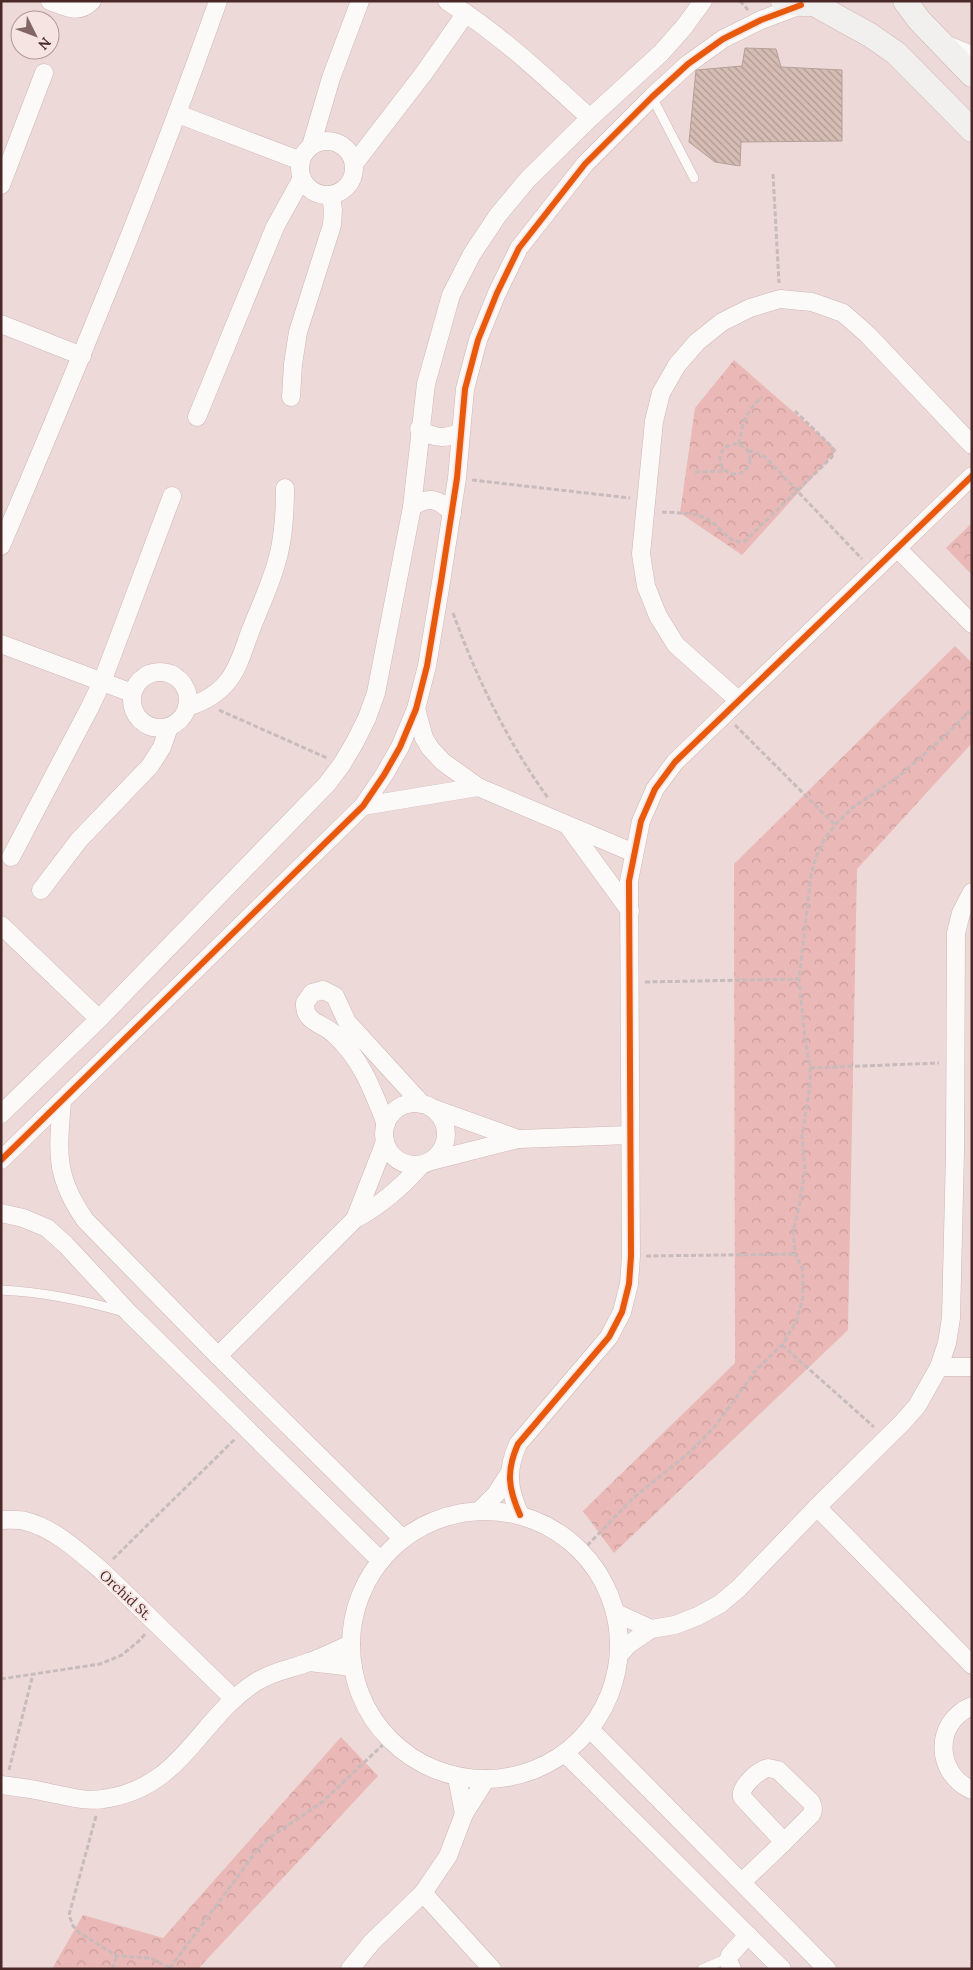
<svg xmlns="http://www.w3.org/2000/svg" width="973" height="1970" font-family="Lora,serif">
  <defs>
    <pattern id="park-crowns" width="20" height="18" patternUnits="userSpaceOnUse" patternTransform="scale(1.25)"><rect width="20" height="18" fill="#eab8b6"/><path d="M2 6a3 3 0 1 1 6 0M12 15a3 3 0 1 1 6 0" fill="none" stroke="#ca9e9c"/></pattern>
    <pattern id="building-back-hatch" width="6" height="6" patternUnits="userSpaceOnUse" patternTransform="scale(1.25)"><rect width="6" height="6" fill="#d5bcb4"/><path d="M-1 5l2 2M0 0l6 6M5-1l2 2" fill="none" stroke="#af9992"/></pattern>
  </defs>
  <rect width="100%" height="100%" fill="#eddad8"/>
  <g fill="url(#park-crowns)">
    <polygon points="734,360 837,450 742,555 680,513 695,408"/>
    <polygon points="972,523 972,575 946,548"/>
    <polygon points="955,646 972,663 972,743 857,869 848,1330 614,1553 583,1511 735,1363 734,864"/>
    <polygon points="341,1737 378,1776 198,1969 52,1969 83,1915 163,1938"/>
  </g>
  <polygon fill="url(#building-back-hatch)" stroke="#b5a09a" points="745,48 776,49 781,67 842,70 842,141 741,142 740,166 715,162 689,142 696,70 742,66"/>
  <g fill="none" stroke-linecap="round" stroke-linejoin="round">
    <g stroke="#ceb6b4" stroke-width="10">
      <g id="lane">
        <polyline points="652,97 694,178"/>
        <path d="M1,1290C43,1292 83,1300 124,1312"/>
        <polyline points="702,1969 728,1958"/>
      </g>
    </g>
    <g stroke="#ceb6b4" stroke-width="19">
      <g id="street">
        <path d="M50,1C66,7 78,15 92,1"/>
        <path d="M447,1C500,34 544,76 590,118"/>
        <polyline points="945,44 972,55"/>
        <polyline points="178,114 301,161"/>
        <circle cx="327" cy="168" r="27"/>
        <polyline points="311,146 331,78 360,1"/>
        <polyline points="354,164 424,73 466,13"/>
        <polyline points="1,185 44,73"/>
        <polyline points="1,324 82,356"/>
        <polyline points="291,397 293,364 298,332 332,225 333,210 331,195"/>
        <polyline points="197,417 275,227 302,178"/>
        <path d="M419,429C434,439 446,439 461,432"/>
        <path d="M412,507C428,496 439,498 452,513"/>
        <path d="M1,546C78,366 153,185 218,1"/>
        <polyline points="897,548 972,624"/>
        <polyline points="1,644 132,693"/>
        <circle cx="160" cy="700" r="28"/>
        <polyline points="738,700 676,645 658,616 646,586 641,554 654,421 661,393 677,365 697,342 722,322 750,308 780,299 812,302 843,313 867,334 972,445"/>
        <path d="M187,707C204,702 217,695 228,681C239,667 244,648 250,632C260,606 273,580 279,553C284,532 285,510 285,488"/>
        <polyline points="416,709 424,738 430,748 443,762 478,787 634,853"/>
        <polyline points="363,806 478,787"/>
        <polyline points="568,826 630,911"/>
        <polyline points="11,857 89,709 102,682 172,496"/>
        <polyline points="41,890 79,840 150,766 162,747 169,727"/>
        <polyline points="1,925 99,1019"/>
        <path d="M62,1101C58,1153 54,1175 85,1220L218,1356L403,1539"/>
        <circle cx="415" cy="1134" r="31"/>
        <polyline points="432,1108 518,1139"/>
        <polyline points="1,1114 99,1019 327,784 342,764 355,742 367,718 376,693 412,507 426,384 451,295 472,254 498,215 528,179 590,118 661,53 684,27 703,1"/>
        <path d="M386,1124C373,1091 361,1058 334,1034C323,1023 304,1023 305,1003L312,993L323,990L335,996L347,1022L422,1104"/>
        <polyline points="1,1160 363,806 384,775 400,747 416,709 427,666 441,582 457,478 465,389 478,340 497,293 519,248 585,164 652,97 688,64 723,39 761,20 801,5"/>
        <polyline points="431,1161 518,1139 630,1135"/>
        <polyline points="1,1213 23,1218 47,1228 66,1245 129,1313 381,1561"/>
        <polyline points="355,1219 385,1142"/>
        <path d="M218,1356L355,1219C381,1205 402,1187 421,1165"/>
        <polyline points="939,1367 972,1367"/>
        <polyline points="817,1507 972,1665"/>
        <polyline points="479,1511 496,1494 509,1474"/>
        <circle cx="485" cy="1645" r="134"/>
        <path d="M520,1515C508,1488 506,1471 518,1444L609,1337L622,1312L629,1284L631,1256L629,881L641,821L655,789L675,762L972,476"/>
        <path d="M1,1520C9,1520 18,1519 25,1521C54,1528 80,1552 102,1571L234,1699"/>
        <polyline points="616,1613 651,1629"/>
        <polyline points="619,1655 629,1644 651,1629 675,1625 698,1616 720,1604 739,1588 817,1507 902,1423 917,1406 939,1367 947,1343 951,1318 955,1152 956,933 961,913 972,892"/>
        <polyline points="309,1662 353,1667"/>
        <path d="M972,1706C933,1722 935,1774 972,1790"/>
        <polyline points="590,1729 827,1969"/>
        <polyline points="565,1753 782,1969"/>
        <path d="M768,1768L778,1770L811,1802C814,1808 814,1812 809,1817L784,1842L742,1797C740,1786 758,1771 768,1768Z"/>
        <polyline points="457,1777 464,1814"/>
        <path d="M1,1785C18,1787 34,1789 50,1793C67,1796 85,1802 103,1799C183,1788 197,1720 256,1682C273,1671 291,1669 309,1662C324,1657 337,1650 351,1644"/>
        <polyline points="742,1882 784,1842"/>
        <polyline points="423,1893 492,1969"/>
        <polyline points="350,1969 372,1942 423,1893 448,1856 464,1814 486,1779"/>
        <polyline points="732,1969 728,1961 730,1955 748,1935"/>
      </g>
    </g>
    <g stroke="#ceb6b4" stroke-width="25">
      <g id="secondary">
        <path d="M783,1C798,4 810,6 824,1"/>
        <polyline points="905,1 919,20 972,75"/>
        <polyline points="814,4 870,35 896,53 972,130"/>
      </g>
    </g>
    <g stroke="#c7bbbb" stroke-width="3" stroke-dasharray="5 2.5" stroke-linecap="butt">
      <polyline points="740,1 748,10"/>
      <polyline points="773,174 779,283"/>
      <circle cx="735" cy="459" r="15"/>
      <path d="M739,444C743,421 745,413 762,397"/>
      <polyline points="748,451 757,453 765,457 862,559"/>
      <polyline points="695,472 725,471"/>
      <polyline points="472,480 630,498"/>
      <path d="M662,512C676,513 697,512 709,520C721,527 730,546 745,541L832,457L833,452L832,447L795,411"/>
      <path d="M453,613C477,679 507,741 548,798"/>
      <polyline points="219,710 327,758"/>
      <polyline points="735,725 835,825"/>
      <polyline points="645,982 799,979"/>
      <polyline points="810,1068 939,1063"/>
      <polyline points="646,1256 795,1254"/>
      <polyline points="782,1345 874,1427"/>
      <polyline points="582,1551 632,1499 690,1452 716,1425 756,1370 782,1345 796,1322 803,1297 803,1270 795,1254 793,1230 799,1207 805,1171 802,1136 810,1085 810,1068 805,1039 799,979 811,875 816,857 824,840 835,825 852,808 898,777 945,736 972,709"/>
      <polyline points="113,1559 235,1439"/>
      <polyline points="1,1679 100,1664 122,1655 140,1640 145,1634"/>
      <polyline points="9,1770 33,1674"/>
      <polyline points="96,1816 69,1915 73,1926 80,1933 117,1956 150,1958 171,1968"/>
      <polyline points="170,1968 258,1849 269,1838 321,1803 389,1739"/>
      <polyline points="112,1969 117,1956"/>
    </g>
    <use href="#lane" stroke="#fcf9f9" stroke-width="9"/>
    <use href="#street" stroke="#fcf9f9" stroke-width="18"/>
    <use href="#secondary" stroke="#f1f0ee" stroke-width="24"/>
    <g stroke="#f6e4e3" stroke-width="9">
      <g id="cycleway">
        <polyline points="1,1160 363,806 384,775 400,747 416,709 427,666 441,582 457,478 465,389 478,340 497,293 519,248 585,164 652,97 688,64 723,39 761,20 801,5"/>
        <path d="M520,1515C508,1488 506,1471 518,1444L609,1337L622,1312L629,1284L631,1256L629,881L641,821L655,789L675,762L972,476"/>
      </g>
    </g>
    <use href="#cycleway" stroke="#e8590c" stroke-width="6"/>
  </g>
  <g text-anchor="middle" stroke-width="4" stroke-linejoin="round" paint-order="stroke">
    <g font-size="14" fill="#492827" stroke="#f6e4e3">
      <text transform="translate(126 1595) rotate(43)" y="5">Orchid St.</text>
    </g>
  </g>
  <rect width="973" height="1970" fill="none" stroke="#492827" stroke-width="5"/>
  <g transform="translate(35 35) rotate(132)"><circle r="24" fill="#f6e4e3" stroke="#b19998"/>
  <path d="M0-4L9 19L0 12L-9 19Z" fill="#826665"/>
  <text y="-8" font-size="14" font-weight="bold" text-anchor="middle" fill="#492827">N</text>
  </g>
</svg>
